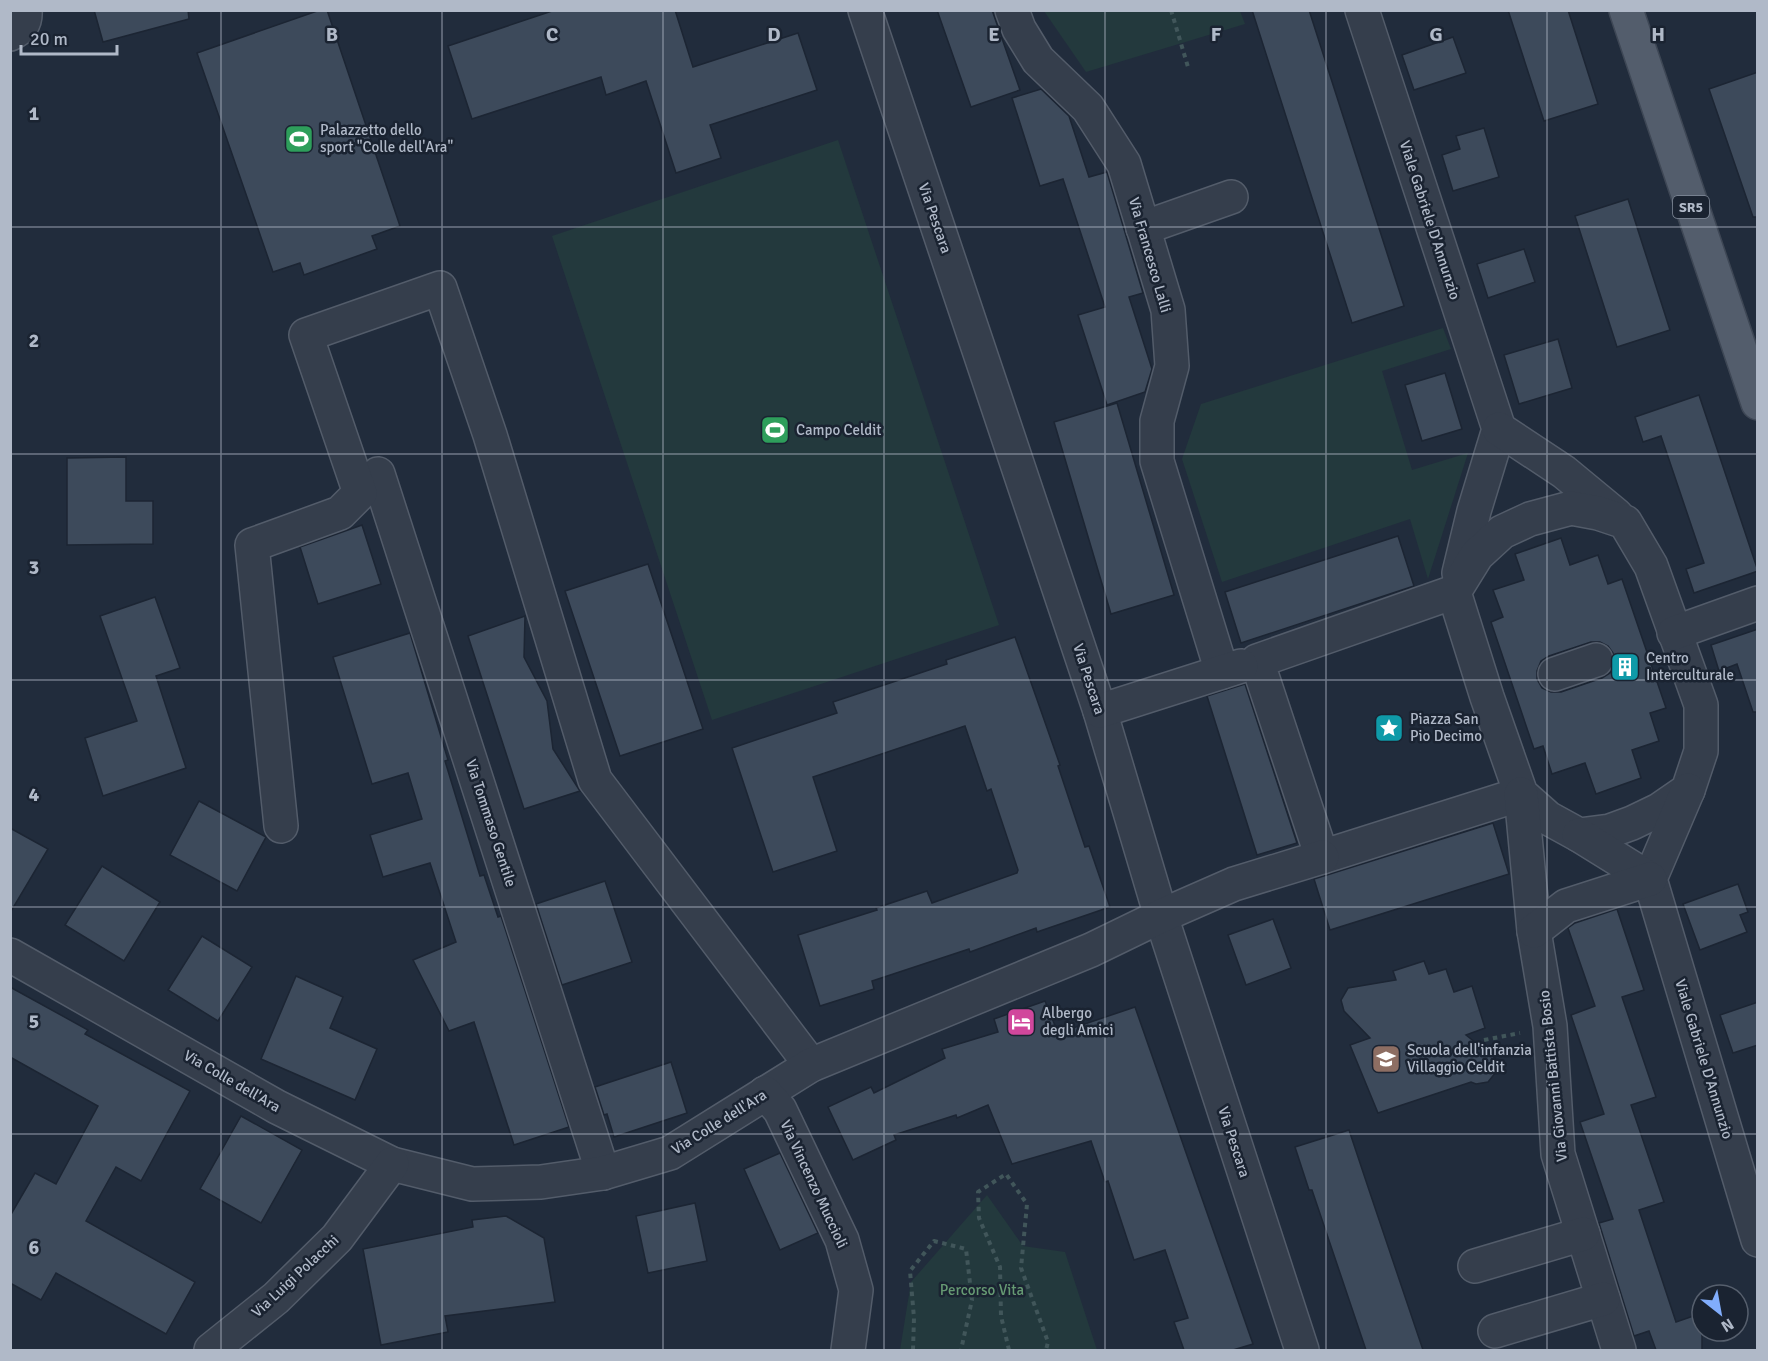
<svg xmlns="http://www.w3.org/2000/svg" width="1768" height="1361" font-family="Signika,sans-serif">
  <rect width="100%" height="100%" fill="#212c3c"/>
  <g fill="#23393d">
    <polygon points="1044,11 1240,11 1245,24 1086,72"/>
    <polygon points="838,140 999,625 712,720 552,236"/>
    <polygon points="1443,328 1451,349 1382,371 1412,470 1468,453 1428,579 1410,519 1222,582 1182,459 1201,404"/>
    <polygon points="987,1195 1023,1246 1065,1252 1097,1350 900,1350 911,1282"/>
  </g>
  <g fill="#3d4a5b" stroke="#1c2533" stroke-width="1.5" fill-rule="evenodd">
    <polygon points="94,10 188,10 189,19 103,42"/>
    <polygon points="320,10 327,10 400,226 372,236 377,249 304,275 300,263 273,272 197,53"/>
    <polygon points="555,10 675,10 693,67 798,33 817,90 710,125 721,158 676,173 646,81 606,95 601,77 472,119 448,46"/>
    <polygon points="937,10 992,10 1020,90 971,107"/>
    <polygon points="1252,10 1309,10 1404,306 1352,323"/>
    <polygon points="1508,10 1568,10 1598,104 1544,121"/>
    <polygon points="1453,37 1466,73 1414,90 1402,55"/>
    <polygon points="1758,72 1758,217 1753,217 1709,89"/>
    <polygon points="1041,89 1069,116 1089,177 1107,172 1143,293 1129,297 1152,369 1145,392 1107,405 1078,315 1105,307 1063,179 1040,186 1012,98"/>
    <polygon points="1484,128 1499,177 1453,191 1442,155 1460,149 1456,136"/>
    <polygon points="1628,199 1670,330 1617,347 1575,216"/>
    <polygon points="1524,249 1535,282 1488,298 1477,264"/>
    <polygon points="1558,339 1572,388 1519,404 1504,355"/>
    <polygon points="1445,373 1462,429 1422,441 1405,385"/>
    <polygon points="1699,395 1758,571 1694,593 1686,569 1704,563 1661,436 1643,442 1635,417"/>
    <polygon points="1117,403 1174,595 1111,614 1054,422"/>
    <polygon points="126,457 126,501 153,501 153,544 67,545 67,458"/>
    <polygon points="362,525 381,584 318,604 300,547"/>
    <polygon points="1398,536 1414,586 1241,643 1225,592"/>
    <path d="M1561,538L1570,565L1598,555L1608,584L1622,579L1666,708L1650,713L1659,741L1632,750L1641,778L1596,794L1585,763L1552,774L1543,746L1534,749L1491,622L1503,617L1493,590L1524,580L1515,554ZM1591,642H1600L1608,646L1613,653L1614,663L1610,673L1602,678L1561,692H1551L1542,688L1537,679V671L1541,661L1549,656Z"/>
    <polygon points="648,564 703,729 620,756 565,591"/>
    <polygon points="155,597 180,668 156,676 186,768 103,796 85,738 137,721 100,616"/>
    <polygon points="525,616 524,657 547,701 553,749 580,791 524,809 468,636"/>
    <polygon points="1758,629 1758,712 1753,712 1737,664 1719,671 1711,645"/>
    <polygon points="410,633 448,760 445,761 480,876 484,875 498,917 501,916 569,1127 514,1145 474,1022 449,1031 413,960 456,942 430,863 383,877 370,835 422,819 408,773 372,784 333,657"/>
    <polygon points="1015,637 1060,765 1058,766 1085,847 1089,846 1110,907 1037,932 1036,928 970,952 969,949 872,981 874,989 820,1006 798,935 877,910 876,908 927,891 932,903 1017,873 1018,870 991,789 987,791 965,726 813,777 837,851 773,872 732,748 837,713 833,702 947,664 946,660"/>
    <polygon points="1245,684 1297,843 1257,855 1207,696"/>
    <polygon points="199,801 266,837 237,891 170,855"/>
    <polygon points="1493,823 1509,874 1330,930 1314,879"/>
    <polygon points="10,828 48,849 10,913"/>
    <polygon points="102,866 160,902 124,961 65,925"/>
    <polygon points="605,881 632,962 562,985 536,904"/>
    <polygon points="1738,884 1748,912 1740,915 1747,932 1700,950 1683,904"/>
    <polygon points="1617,909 1644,990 1622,997 1656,1097 1631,1105 1664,1202 1639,1210 1676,1322 1702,1313 1702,1350 1656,1350 1649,1331 1634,1336 1599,1223 1613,1219 1580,1122 1604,1114 1571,1015 1595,1006 1568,928 1575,923"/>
    <polygon points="1273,919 1291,968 1246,985 1228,935"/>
    <polygon points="202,936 252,967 218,1021 168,990"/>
    <polygon points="1424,961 1429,974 1446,969 1454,992 1472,986 1485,1028 1466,1035 1495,1058 1496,1072 1488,1082 1476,1084 1471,1082 1378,1113 1350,1045 1370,1038 1344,1011 1341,1000 1348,988 1396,980 1393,971"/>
    <polygon points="296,976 343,997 330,1028 377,1049 355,1100 261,1059"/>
    <polygon points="10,987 88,1030 85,1034 190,1091 141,1181 116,1167 86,1221 195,1282 166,1334 56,1273 41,1300 10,1283 10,1216 35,1173 56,1184 98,1106 10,1057"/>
    <polygon points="1045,1001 1058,1033 1135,1007 1253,1344 1233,1350 1184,1350 1174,1322 1188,1318 1165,1250 1134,1260 1108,1181 1105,1182 1091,1141 1012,1164 988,1105 957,1118 956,1115 894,1135 896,1140 853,1160 828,1107 871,1087 874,1093 945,1058 942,1049 998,1032 994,1019"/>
    <polygon points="1758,1002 1758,1045 1733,1053 1720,1015"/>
    <polygon points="671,1062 687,1113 614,1137 607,1114 604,1115 595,1087"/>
    <polygon points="241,1116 302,1150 261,1223 200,1189"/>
    <polygon points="1349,1130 1368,1187 1423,1350 1366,1350 1312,1190 1309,1190 1295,1147"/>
    <polygon points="780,1153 818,1233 780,1250 744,1169"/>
    <polygon points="695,1203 707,1261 648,1273 636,1216"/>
    <polygon points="506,1216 544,1238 555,1302 445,1316 448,1332 381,1345 363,1249 473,1227 472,1220"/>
  </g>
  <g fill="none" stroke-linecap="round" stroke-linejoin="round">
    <g stroke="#535c6a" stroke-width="36">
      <g id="minor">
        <polyline points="865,10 1100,711 1161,916 1302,1350"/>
        <polyline points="1012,10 1019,29 1038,60 1088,108 1124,164 1168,310 1172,366 1157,421 1157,461 1222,672"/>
        <polyline points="1362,10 1499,429 1474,511 1459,573"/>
        <path d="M10,34C21,29 26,22 25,10"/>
        <polyline points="1143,228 1231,197"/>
        <polyline points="1499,429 1564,472 1616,515"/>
        <polyline points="378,474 603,1173"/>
        <polyline points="1454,592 1487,697 1521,794 1548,818 1579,835 1610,831 1632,823 1659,810 1688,790 1701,751 1701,705 1651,566 1625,522 1598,513 1571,508 1530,519 1502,532 1477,555 1454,592 1257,661 1322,857 1521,794"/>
        <polyline points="1674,633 1758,603"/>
        <polyline points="1555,674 1596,660"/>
        <polyline points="1100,711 1241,666"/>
        <polyline points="1688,790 1650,879 1758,1240"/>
        <polyline points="1521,794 1534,931 1550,1026 1558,1154 1619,1350"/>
        <polyline points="281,826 252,545 340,513 360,493 306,335 440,288 490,435 595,780 811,1065"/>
        <polyline points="1579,835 1650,879"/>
        <polyline points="1534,931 1566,906 1650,879"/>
        <polyline points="10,955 277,1107 392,1164 472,1184 541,1182 603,1173 670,1153 811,1065 1091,950 1161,916 1234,884 1322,857"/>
        <polyline points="765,1093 780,1110 842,1240 856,1290 848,1350"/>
        <polyline points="1475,1266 1583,1234"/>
        <polyline points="1495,1331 1603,1299"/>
        <polyline points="211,1350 276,1298 337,1238 392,1164"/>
      </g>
    </g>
    <g stroke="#3e4755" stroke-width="36">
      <polyline id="major" points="1626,10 1758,403"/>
    </g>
    <g stroke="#41565a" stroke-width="4" stroke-dasharray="4.5 4.5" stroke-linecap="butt">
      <polyline points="1171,10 1188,67"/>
      <polyline points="1484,1040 1520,1033"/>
      <polyline points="913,1350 914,1318 910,1271 934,1241 966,1249 972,1300 961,1350"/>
      <polyline points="1009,1350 1001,1316 1000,1267 979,1218 978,1192 1006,1174 1027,1204 1021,1268 1048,1342 1046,1350"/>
    </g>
    <use href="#minor" stroke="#353e4c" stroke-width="33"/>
    <use href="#major" stroke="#535d6c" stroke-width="33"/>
  </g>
  <path fill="none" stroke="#b0b9c8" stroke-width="1.5" stroke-opacity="0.55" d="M221,10V1350M442,10V1350M663,10V1350M884,10V1350M1105,10V1350M1326,10V1350M1547,10V1350M10,227H1758M10,454H1758M10,680H1758M10,907H1758M10,1134H1758"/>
  <defs>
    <g id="stadium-square" transform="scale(1.5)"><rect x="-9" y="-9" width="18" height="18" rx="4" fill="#2e9e5b" stroke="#1a2331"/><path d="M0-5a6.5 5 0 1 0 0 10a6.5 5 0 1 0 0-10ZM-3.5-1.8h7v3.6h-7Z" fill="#fff"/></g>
    <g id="building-square" transform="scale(1.5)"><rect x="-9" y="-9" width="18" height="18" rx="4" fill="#0f9aa8" stroke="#1a2331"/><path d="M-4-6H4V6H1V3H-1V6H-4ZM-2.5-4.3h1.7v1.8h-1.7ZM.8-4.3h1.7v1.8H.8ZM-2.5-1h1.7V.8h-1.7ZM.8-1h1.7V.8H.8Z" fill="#fff"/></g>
    <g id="sight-square" transform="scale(1.5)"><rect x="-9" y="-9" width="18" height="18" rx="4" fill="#0f9aa8" stroke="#1a2331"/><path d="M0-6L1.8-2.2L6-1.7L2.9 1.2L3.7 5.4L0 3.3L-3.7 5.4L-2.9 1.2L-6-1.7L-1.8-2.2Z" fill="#fff"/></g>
    <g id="hotel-square" transform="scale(1.5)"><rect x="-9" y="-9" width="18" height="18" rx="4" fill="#d1479c" stroke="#1a2331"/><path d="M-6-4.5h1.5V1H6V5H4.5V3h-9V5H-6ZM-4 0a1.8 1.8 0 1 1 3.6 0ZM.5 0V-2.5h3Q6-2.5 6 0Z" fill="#fff"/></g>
    <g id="school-square" transform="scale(1.5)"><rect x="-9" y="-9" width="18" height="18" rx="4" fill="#8d6e63" stroke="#1a2331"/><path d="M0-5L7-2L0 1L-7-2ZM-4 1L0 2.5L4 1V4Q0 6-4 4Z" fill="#fff"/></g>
  </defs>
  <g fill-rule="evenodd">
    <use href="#stadium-square" x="299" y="139"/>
    <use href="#stadium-square" x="775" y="430"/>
    <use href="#building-square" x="1625" y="667"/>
    <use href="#sight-square" x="1389" y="728"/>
    <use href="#hotel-square" x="1021" y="1022"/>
    <use href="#school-square" x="1386" y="1059"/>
  </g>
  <g text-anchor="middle" stroke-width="5" stroke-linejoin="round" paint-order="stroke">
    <rect fill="#1a2331" stroke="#838c9b" stroke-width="1.5" x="1673" y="196" width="36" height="22" rx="4.5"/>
    <g font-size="14" font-weight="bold" fill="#b0b9c8">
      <text x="1691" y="212">SR5</text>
    </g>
    <g font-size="15" fill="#b0b9c8" stroke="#1a2331" text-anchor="start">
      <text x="320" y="135">Palazzetto dello<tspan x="320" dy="17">sport "Colle dell'Ara"</tspan></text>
      <text x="796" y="435">Campo Celdit</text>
      <text x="1646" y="663">Centro<tspan x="1646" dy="17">Interculturale</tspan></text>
      <text x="1410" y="724">Piazza San<tspan x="1410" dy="17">Pio Decimo</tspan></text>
      <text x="1042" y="1018">Albergo<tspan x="1042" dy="17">degli Amici</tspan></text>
      <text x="1407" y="1055">Scuola dell'infanzia<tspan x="1407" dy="17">Villaggio Celdit</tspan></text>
    </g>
    <g font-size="15" fill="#b0b9c8" stroke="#1a2331">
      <text transform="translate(935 218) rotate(71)" y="5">Via Pescara</text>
      <text transform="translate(1430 220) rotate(72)" y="5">Viale Gabriele D'Annunzio</text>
      <text transform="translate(1150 255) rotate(74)" y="5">Via Francesco Lalli</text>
      <text transform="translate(1089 679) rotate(72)" y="5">Via Pescara</text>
      <text transform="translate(491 823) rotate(72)" y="5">Via Tommaso Gentile</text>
      <text transform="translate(1704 1059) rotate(73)" y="5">Viale Gabriele D'Annunzio</text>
      <text transform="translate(1553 1076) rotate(-96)" y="5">Via Giovanni Battista Bosio</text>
      <text transform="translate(232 1081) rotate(30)" y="5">Via Colle dell'Ara</text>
      <text transform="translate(719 1122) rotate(-32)" y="5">Via Colle dell'Ara</text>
      <text transform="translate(1234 1142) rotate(72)" y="5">Via Pescara</text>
      <text transform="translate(814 1184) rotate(65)" y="5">Via Vincenzo Muccioli</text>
      <text transform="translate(295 1276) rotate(-43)" y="5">Via Luigi Polacchi</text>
    </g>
    <g font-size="15" fill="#669a73" stroke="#1a2331">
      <text x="982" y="1295">Percorso Vita</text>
    </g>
  </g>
  <g font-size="20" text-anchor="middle" font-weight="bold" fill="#b0b9c8" stroke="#1a2331" stroke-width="5" stroke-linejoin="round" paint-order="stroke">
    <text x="332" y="41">B</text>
    <text x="552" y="41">C</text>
    <text x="774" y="41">D</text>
    <text x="994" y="41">E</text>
    <text x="1216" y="41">F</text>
    <text x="1436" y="41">G</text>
    <text x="1658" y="41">H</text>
    <text x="34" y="120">1</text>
    <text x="34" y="347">2</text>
    <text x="34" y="574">3</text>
    <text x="34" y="801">4</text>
    <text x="34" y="1028">5</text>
    <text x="34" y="1254">6</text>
  </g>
  <rect width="1768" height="1361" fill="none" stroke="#b0b9c8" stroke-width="24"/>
  <g transform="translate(1720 1313) rotate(149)"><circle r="28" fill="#1a2331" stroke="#565f6d" stroke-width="1.5"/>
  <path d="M0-4.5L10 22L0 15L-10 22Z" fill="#81adfc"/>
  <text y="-9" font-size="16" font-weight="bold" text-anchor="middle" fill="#b0b9c8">N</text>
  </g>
  <path d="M21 45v9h96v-9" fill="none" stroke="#b0b9c8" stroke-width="3"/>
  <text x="30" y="45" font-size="18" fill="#b0b9c8" stroke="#1a2331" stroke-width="4.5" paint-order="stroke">20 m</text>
</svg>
